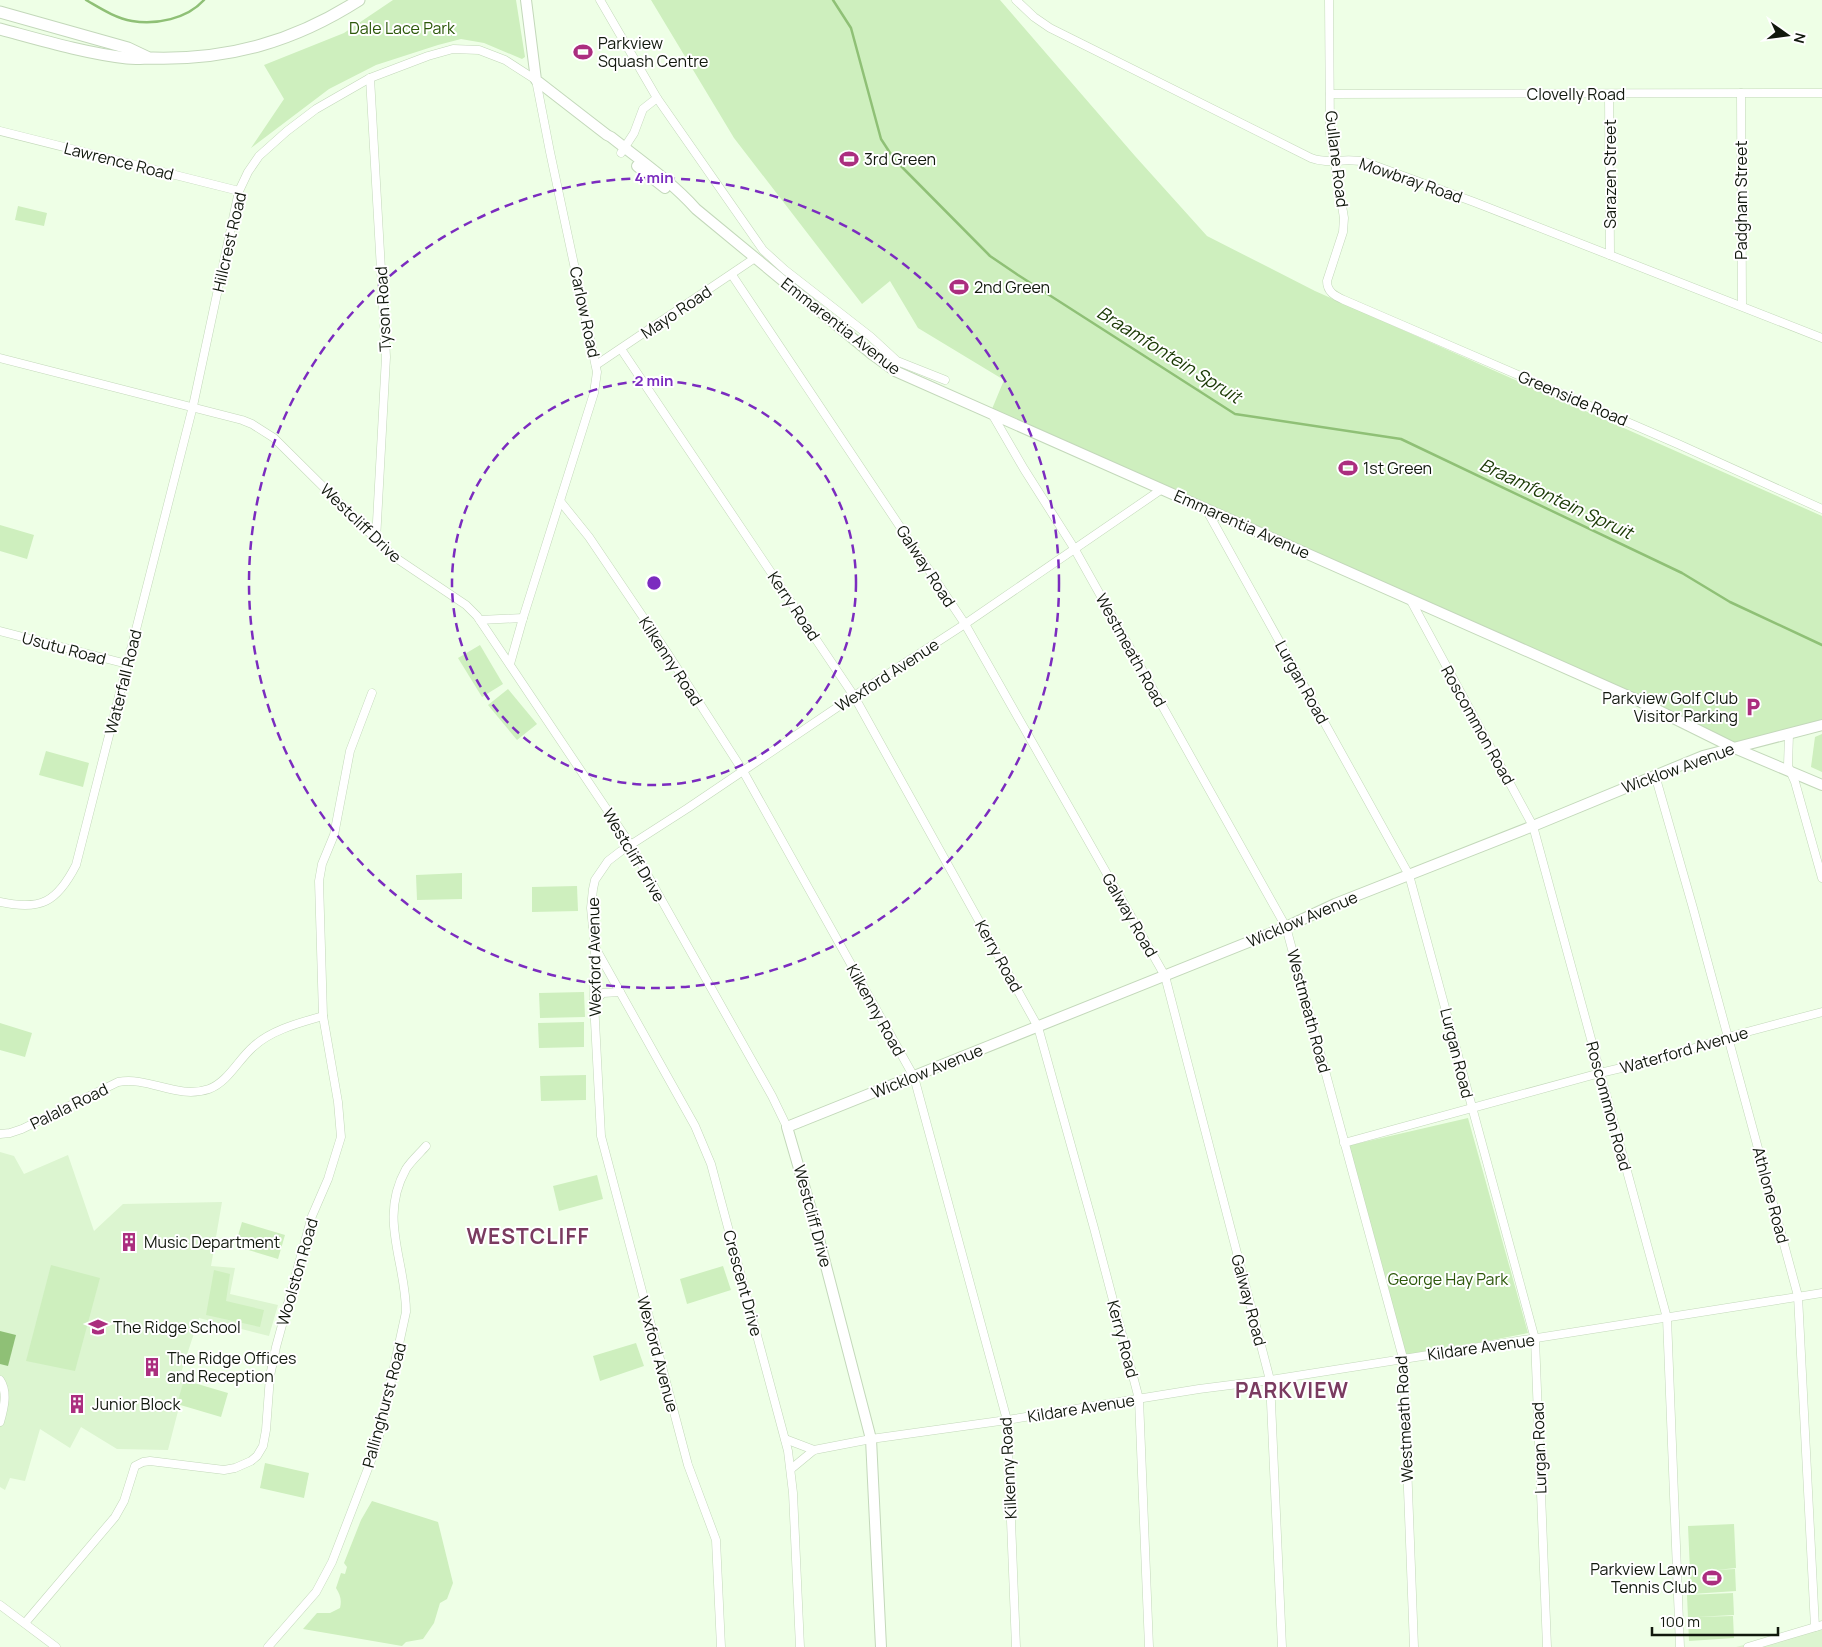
<svg xmlns="http://www.w3.org/2000/svg" width="1822" height="1647" font-family="Manrope,sans-serif">
  <rect width="100%" height="100%" fill="#eeffe6"/>
  <g fill="#dcf5d0">
    <polygon points="0,1152 14,1156 24,1174 68,1155 94,1231 123,1204 222,1202 211,1266 235,1268 230,1294 278,1305 269,1336 199,1318 180,1376 186,1380 168,1450 117,1449 81,1427 70,1448 40,1429 25,1481 10,1478 5,1490 0,1487"/>
    <polygon points="1822,1623 1822,1647 1736,1647 1817,1625"/>
  </g>
  <g fill="#ceefbe">
    <polygon points="393,0 516,0 525,57 522,59 484,43 461,39 438,45 376,65 329,89 251,148 284,99 264,65 344,33"/>
    <polygon points="651,0 1000,0 1135,156 1207,236 1315,291 1822,516 1822,719 1793,730 1732,747 992,409 1004,380 918,328 890,281 862,304 734,138"/>
    <polygon points="18,206 47,213 44,226 15,220"/>
    <polygon points="0,525 34,535 27,559 0,551"/>
    <polygon points="480,645 503,684 482,697 458,658"/>
    <polygon points="508,689 537,724 517,740 488,705"/>
    <polygon points="1822,734 1822,772 1811,767 1815,737"/>
    <polygon points="46,751 89,763 83,787 39,775"/>
    <polygon points="462,873 462,899 417,900 416,875"/>
    <polygon points="577,886 578,911 532,912 532,887"/>
    <polygon points="584,992 585,1017 540,1018 539,993"/>
    <polygon points="584,1022 584,1047 539,1048 538,1023"/>
    <polygon points="0,1023 32,1033 25,1057 0,1050"/>
    <polygon points="586,1075 586,1100 541,1101 540,1076"/>
    <polygon points="1468,1118 1528,1333 1404,1357 1347,1146"/>
    <polygon points="597,1175 603,1199 559,1211 553,1186"/>
    <polygon points="242,1222 285,1235 278,1259 235,1246"/>
    <polygon points="51,1265 100,1278 75,1371 26,1361"/>
    <polygon points="723,1266 731,1290 687,1304 680,1279"/>
    <polygon points="214,1270 230,1274 226,1301 264,1310 260,1327 206,1315"/>
    <polygon points="636,1343 644,1366 600,1381 593,1356"/>
    <polygon points="184,1380 228,1393 221,1417 177,1404"/>
    <polygon points="265,1463 309,1473 304,1498 260,1488"/>
    <path d="M372,1501L438,1522L453,1583L447,1599L440,1603L434,1623L423,1639L406,1642L402,1646L303,1629L317,1613H330L340,1608C342,1599 340,1595 336,1588L341,1573L345,1574L347,1567L344,1563L361,1520Z"/>
    <polygon points="1734,1524 1736,1568 1716,1570 1735,1569 1736,1591 1691,1594 1688,1526"/>
    <polygon points="1733,1593 1734,1615 1695,1617 1733,1616 1734,1638 1689,1641 1687,1595"/>
  </g>
  <polygon fill="#8fc076" points="0,1331 16,1335 8,1366 0,1364"/>
  <g fill="none" stroke-linecap="round" stroke-linejoin="round">
    <g stroke="#8fc076" stroke-width="2.5">
      <path d="M86,0C100,8 115,18 132,21C156,25 187,19 204,0"/>
      <polyline points="833,0 851,28 881,139 894,159 990,256 1018,275 1235,414 1401,439 1682,573 1730,602 1822,645"/>
    </g>
    <g stroke="#c3d8ba" stroke-width="9">
      <g id="minor">
        <polyline points="600,0 657,98 763,250 785,270 871,337 897,361 945,380"/>
        <path d="M1016,0L1034,17L1050,28L1311,158C1329,165 1346,157 1365,162L1474,202L1822,338"/>
        <path d="M1329,0L1330,133L1344,218L1343,232L1327,281C1327,292 1335,296 1344,300L1678,444L1822,509"/>
        <polyline points="370,78 386,357 376,540"/>
        <polyline points="1741,93 1742,306"/>
        <polyline points="1330,94 1822,93"/>
        <polyline points="1609,94 1610,255"/>
        <polyline points="0,131 239,191"/>
        <polyline points="621,153 634,133 643,109 657,98"/>
        <polyline points="732,275 965,624 1165,976 1270,1380 1282,1647"/>
        <polyline points="621,349 854,696 1038,1027 1094,1228 1139,1399 1149,1647"/>
        <polyline points="0,358 242,420 252,424 274,438 393,556 466,605 477,616 630,844 772,1096 787,1127"/>
        <polyline points="596,365 755,258"/>
        <polyline points="992,414 1024,469 1074,548 1286,927 1403,1358 1414,1647"/>
        <polyline points="560,501 589,537 666,651 743,771 914,1077 1007,1420 1016,1647"/>
        <polyline points="1206,509 1409,875 1535,1339 1547,1647"/>
        <polyline points="1410,599 1533,826 1667,1318 1680,1647"/>
        <polyline points="480,620 523,618"/>
        <polyline points="0,631 127,664"/>
        <polyline points="1789,734 1788,766 1795,782 1822,878"/>
        <polyline points="1655,775 1693,908 1798,1296 1815,1627"/>
        <path d="M0,902C41,911 57,902 76,865L193,406L239,191L248,172L259,156L287,131L316,109L370,78L428,56L453,49L479,50L505,60L536,80L550,152L597,372L594,393L523,618L510,664"/>
        <polyline points="596,949 695,1126 711,1164 788,1451 793,1493 800,1647"/>
        <polyline points="594,1002 603,993 620,992"/>
        <path d="M0,1134L10,1133L22,1129L118,1082C149,1076 177,1100 209,1089C228,1082 238,1060 253,1047C271,1030 299,1023 323,1016"/>
        <polyline points="1344,1143 1600,1073 1664,1058 1728,1037 1822,1012"/>
        <path d="M0,1380C8,1392 4,1408 0,1422"/>
        <polyline points="785,1439 814,1450"/>
        <polyline points="791,1469 814,1450 871,1439 1007,1420 1199,1389 1270,1380 1822,1293"/>
        <polyline points="0,1605 56,1647"/>
        <polyline points="25,1623 115,1517 124,1501 135,1466 143,1462 150,1461 224,1470 235,1468 251,1461 257,1456 263,1446 266,1430 270,1376 276,1347 312,1216 328,1179 341,1137 338,1102 323,1016 319,881 322,864 334,835 350,751 372,693"/>
        <path d="M268,1647L316,1592L332,1562L377,1445L406,1312C406,1261 378,1219 406,1169C411,1161 420,1153 426,1146"/>
        <polyline points="721,1647 716,1540 688,1465 601,1136 594,1002 595,947 591,908 593,889 595,880 608,861 621,851 688,808 854,696 965,624 1162,489"/>
        <polyline points="1748,1647 1822,1625"/>
      </g>
    </g>
    <g stroke="#c3d8ba" stroke-width="12">
      <g id="tertiary">
        <path d="M526,0L536,80L607,135L611,137C640,160 672,182 696,209L873,355L895,371L1635,699L1732,747L1822,785"/>
        <polyline points="637,166 665,188"/>
        <polyline points="881,1647 871,1439 814,1220 787,1127 1286,927 1335,904 1533,826 1703,756 1822,725"/>
      </g>
    </g>
    <g stroke="#c3d8ba" stroke-width="13">
      <g id="secondary">
        <polyline points="0,12 128,48 147,57"/>
        <path d="M0,29C41,40 84,53 127,58C136,59 144,58 153,58C230,60 295,41 359,0"/>
      </g>
    </g>
    <use href="#minor" stroke="#fff" stroke-width="8"/>
    <use href="#tertiary" stroke="#fff" stroke-width="10"/>
    <use href="#secondary" stroke="#fff" stroke-width="11"/>
  </g>
  <g fill="none" stroke="#7b2cbf" stroke-width="2.5" stroke-dasharray="9 6">
    <circle cx="654" cy="583" r="202"/>
    <circle cx="654" cy="583" r="405"/>
  </g>
  <defs>
    <g id="stadium-bare" transform="scale(1.5)"><path d="M0-5a6.5 5 0 1 0 0 10a6.5 5 0 1 0 0-10ZM-3.5-1.8h7v3.6h-7Z" fill="#ab2e7f" stroke="#fff" stroke-width="2.5" paint-order="stroke"/></g>
    <g id="parking-bare" transform="scale(1.5)"><path d="M-3.5-5.5H1a3.5 3.5 0 0 1 0 7H-1V5.5H-3.5ZM-1-3.4V-.6H.8a1.4 1.4 0 0 0 0-2.8Z" fill="#ab2e7f" stroke="#fff" stroke-width="2.5" paint-order="stroke"/></g>
    <g id="building-bare" transform="scale(1.5)"><path d="M-4-6H4V6H1V3H-1V6H-4ZM-2.5-4.3h1.7v1.8h-1.7ZM.8-4.3h1.7v1.8H.8ZM-2.5-1h1.7V.8h-1.7ZM.8-1h1.7V.8H.8Z" fill="#ab2e7f" stroke="#fff" stroke-width="2.5" paint-order="stroke"/></g>
    <g id="school-bare" transform="scale(1.5)"><path d="M0-5L7-2L0 1L-7-2ZM-4 1L0 2.5L4 1V4Q0 6-4 4Z" fill="#ab2e7f" stroke="#fff" stroke-width="2.5" paint-order="stroke"/></g>
  </defs>
  <g fill-rule="evenodd">
    <use href="#stadium-bare" x="583" y="52"/>
    <use href="#stadium-bare" x="849" y="159"/>
    <use href="#stadium-bare" x="959" y="287"/>
    <use href="#stadium-bare" x="1348" y="468"/>
    <use href="#parking-bare" x="1753" y="707"/>
    <use href="#building-bare" x="129" y="1242"/>
    <use href="#school-bare" x="98" y="1327"/>
    <use href="#building-bare" x="152" y="1367"/>
    <use href="#building-bare" x="77" y="1404"/>
    <use href="#stadium-bare" x="1712" y="1578"/>
  </g>
  <g text-anchor="middle" stroke-width="4" stroke-linejoin="round" paint-order="stroke">
    <g font-size="16" fill="#2c580a" stroke="#fff">
      <text x="402" y="34">Dale Lace Park</text>
      <text x="1448" y="1285">George Hay Park</text>
    </g>
    <g font-size="16" fill="#11180d" stroke="#fff" text-anchor="start">
      <text x="598" y="49">Parkview<tspan x="598" dy="18">Squash Centre</tspan></text>
      <text x="864" y="165">3rd Green</text>
      <text x="974" y="293">2nd Green</text>
      <text x="1363" y="474">1st Green</text>
      <text x="1738" y="704" text-anchor="end">Parkview Golf Club<tspan x="1738" dy="18">Visitor Parking</tspan></text>
      <text x="144" y="1248">Music Department</text>
      <text x="113" y="1333">The Ridge School</text>
      <text x="167" y="1364">The Ridge Offices<tspan x="167" dy="18">and Reception</tspan></text>
      <text x="92" y="1410">Junior Block</text>
      <text x="1697" y="1575" text-anchor="end">Parkview Lawn<tspan x="1697" dy="18">Tennis Club</tspan></text>
    </g>
    <g font-size="16" fill="#11180d" stroke="#fff">
      <text x="1576" y="100">Clovelly Road</text>
      <text transform="translate(1337 159) rotate(83)" y="6">Gullane Road</text>
      <text transform="translate(119 161) rotate(14)" y="6">Lawrence Road</text>
      <text transform="translate(1610 174) rotate(-90)" y="6">Sarazen Street</text>
      <text transform="translate(1411 180) rotate(19)" y="6">Mowbray Road</text>
      <text transform="translate(1741 200) rotate(-90)" y="6">Padgham Street</text>
      <text transform="translate(229 242) rotate(-77)" y="6">Hillcrest Road</text>
      <text transform="translate(383 309) rotate(-93)" y="6">Tyson Road</text>
      <text transform="translate(585 312) rotate(78)" y="6">Carlow Road</text>
      <text transform="translate(676 312) rotate(-34)" y="6">Mayo Road</text>
      <text transform="translate(841 326) rotate(38)" y="6">Emmarentia Avenue</text>
      <text transform="translate(1573 398) rotate(23)" y="6">Greenside Road</text>
      <text transform="translate(361 523) rotate(44)" y="6">Westcliff Drive</text>
      <text transform="translate(1242 524) rotate(24)" y="6">Emmarentia Avenue</text>
      <text transform="translate(926 566) rotate(57)" y="6">Galway Road</text>
      <text transform="translate(794 606) rotate(56)" y="6">Kerry Road</text>
      <text transform="translate(64 648) rotate(15)" y="6">Usutu Road</text>
      <text transform="translate(1131 650) rotate(61)" y="6">Westmeath Road</text>
      <text transform="translate(671 661) rotate(57)" y="6">Kilkenny Road</text>
      <text transform="translate(887 675) rotate(-33)" y="6">Wexford Avenue</text>
      <text transform="translate(123 682) rotate(-76)" y="6">Waterfall Road</text>
      <text transform="translate(1302 682) rotate(61)" y="6">Lurgan Road</text>
      <text transform="translate(1478 725) rotate(61)" y="6">Roscommon Road</text>
      <text transform="translate(1678 768) rotate(-20)" y="6">Wicklow Avenue</text>
      <text transform="translate(634 855) rotate(59)" y="6">Westcliff Drive</text>
      <text transform="translate(1130 915) rotate(60)" y="6">Galway Road</text>
      <text transform="translate(1302 919) rotate(-23)" y="6">Wicklow Avenue</text>
      <text transform="translate(999 956) rotate(61)" y="6">Kerry Road</text>
      <text transform="translate(594 957) rotate(-91)" y="6">Wexford Avenue</text>
      <text transform="translate(876 1010) rotate(61)" y="6">Kilkenny Road</text>
      <text transform="translate(1309 1011) rotate(75)" y="6">Westmeath Road</text>
      <text transform="translate(1684 1050) rotate(-16)" y="6">Waterford Avenue</text>
      <text transform="translate(1457 1053) rotate(76)" y="6">Lurgan Road</text>
      <text transform="translate(927 1071) rotate(-22)" y="6">Wicklow Avenue</text>
      <text transform="translate(69 1106) rotate(-26)" y="6">Palala Road</text>
      <text transform="translate(1609 1106) rotate(75)" y="6">Roscommon Road</text>
      <text transform="translate(1771 1195) rotate(75)" y="6">Athlone Road</text>
      <text transform="translate(813 1216) rotate(75)" y="6">Westcliff Drive</text>
      <text transform="translate(297 1272) rotate(-74)" y="6">Woolston Road</text>
      <text transform="translate(743 1283) rotate(75)" y="6">Crescent Drive</text>
      <text transform="translate(1249 1300) rotate(75)" y="6">Galway Road</text>
      <text transform="translate(1123 1339) rotate(75)" y="6">Kerry Road</text>
      <text transform="translate(1481 1347) rotate(-8)" y="6">Kildare Avenue</text>
      <text transform="translate(658 1354) rotate(75)" y="6">Wexford Avenue</text>
      <text transform="translate(384 1405) rotate(-75)" y="6">Pallinghurst Road</text>
      <text transform="translate(1081 1408) rotate(-9)" y="6">Kildare Avenue</text>
      <text transform="translate(1404 1419) rotate(-93)" y="6">Westmeath Road</text>
      <text transform="translate(1539 1448) rotate(-92)" y="6">Lurgan Road</text>
      <text transform="translate(1008 1468) rotate(-93)" y="6">Kilkenny Road</text>
    </g>
    <g font-size="18" font-style="italic" fill="#193803" stroke="#fff">
      <text transform="translate(1169 355) rotate(32)" y="6">Braamfontein Spruit</text>
      <text transform="translate(1556 499) rotate(25)" y="6">Braamfontein Spruit</text>
    </g>
    <g font-size="21" font-weight="bold" letter-spacing="1" fill="#7a3b60" stroke="#fff">
      <text x="528" y="1244">WESTCLIFF</text>
      <text x="1292" y="1398">PARKVIEW</text>
    </g>
  </g>
  <circle cx="654" cy="583" r="8" fill="#7b2cbf" stroke="#fff" stroke-width="2.5"/>
  <g font-size="15" text-anchor="middle" font-weight="bold" fill="#7b2cbf" stroke="#fff" stroke-width="4" stroke-linejoin="round" paint-order="stroke">
    <text x="654" y="183">4 min</text>
    <text x="654" y="386">2 min</text>
  </g>
  <g transform="translate(1787 35) rotate(104)" stroke="#ffffff" stroke-width="4" paint-order="stroke">
  <path d="M0-4L9 19L0 12L-9 19Z" fill="#11180d"/>
  <text y="-8" font-size="14" font-weight="bold" text-anchor="middle" fill="#11180d">N</text>
  </g>
  <path d="M1652 1627v8h126v-8" fill="none" stroke="#11180d" stroke-width="2.5"/>
  <text x="1660" y="1627" font-size="15" fill="#11180d" stroke="#ffffff" stroke-width="4" paint-order="stroke">100 m</text>
</svg>
